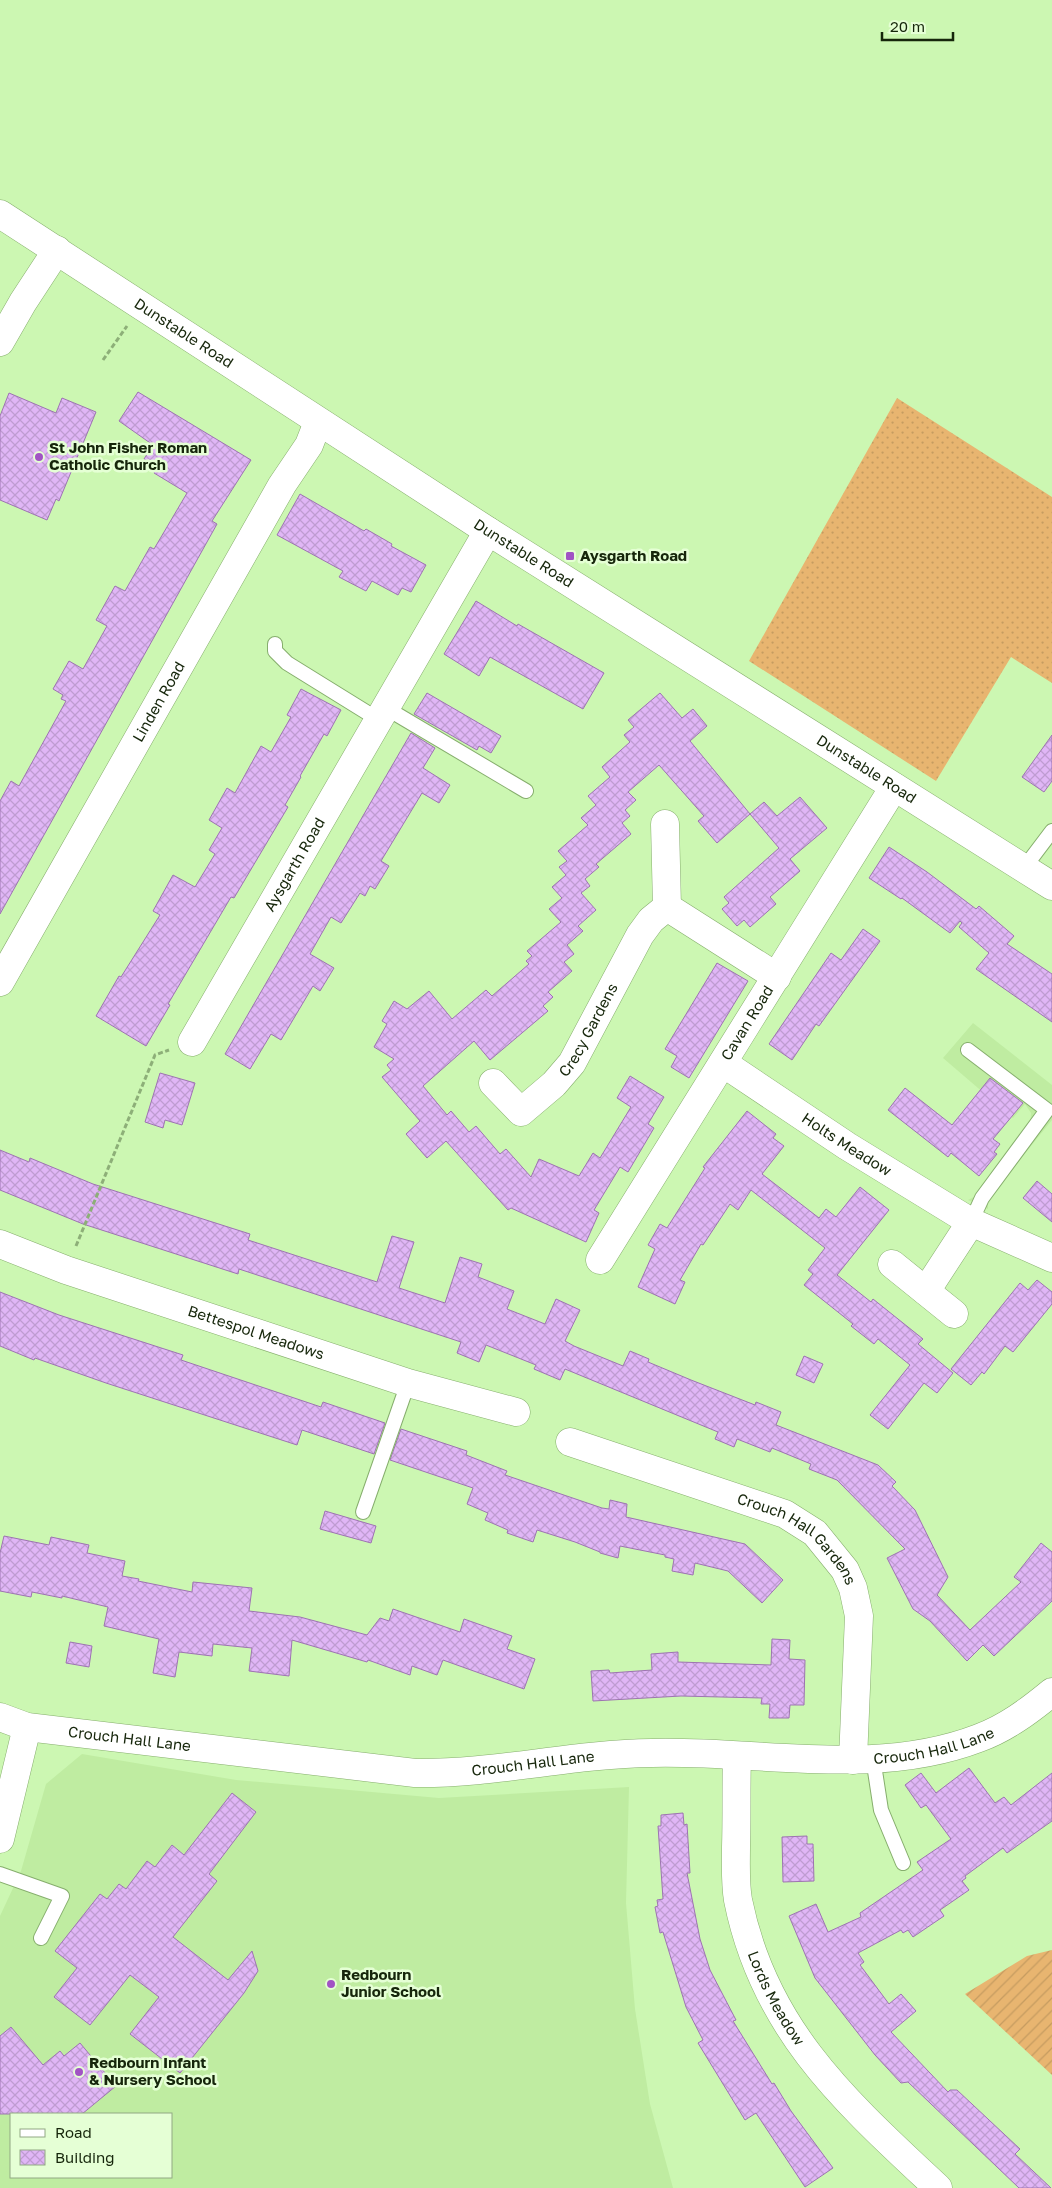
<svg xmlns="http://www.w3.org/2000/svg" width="1052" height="2188" font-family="'Golos Text',sans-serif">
  <defs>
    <pattern id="grass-dots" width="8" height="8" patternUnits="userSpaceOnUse" patternTransform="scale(1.25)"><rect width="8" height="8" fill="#e8b570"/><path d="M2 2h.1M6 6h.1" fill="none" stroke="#c69c60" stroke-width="1.8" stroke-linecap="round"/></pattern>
    <pattern id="garden-furrows" width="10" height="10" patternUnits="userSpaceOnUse" patternTransform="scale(1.25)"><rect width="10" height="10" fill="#e8b570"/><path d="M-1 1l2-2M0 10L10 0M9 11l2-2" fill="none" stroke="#c69c60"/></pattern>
    <pattern id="building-cross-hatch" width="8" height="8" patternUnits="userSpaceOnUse" patternTransform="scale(1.25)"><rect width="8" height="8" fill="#e0b6f6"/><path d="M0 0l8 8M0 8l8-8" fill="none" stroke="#bf9cd2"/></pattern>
  </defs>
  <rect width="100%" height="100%" fill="#ccf7b2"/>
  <g fill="#bfeca1" fill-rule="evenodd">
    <polygon points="973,1023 1052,1085 1052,1120 988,1199 988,1209 968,1200 976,1196 1030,1125 1031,1113 1025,1104 1013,1118 943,1058"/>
    <path d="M82,1754L236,1780L439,1798L629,1787L626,1903L635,2009L650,2104L673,2188H0V1916L21,1871L46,1784ZM11,2114H171V2177H11Z"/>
  </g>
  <polygon fill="url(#grass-dots)" points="897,398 1052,497 1052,683 1011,657 936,781 749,661"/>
  <polygon fill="url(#garden-furrows)" points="1052,1950 1052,2075 965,1994 1027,1956"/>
  <g fill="url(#building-cross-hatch)" stroke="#9d74b1">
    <polygon points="138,392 251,460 212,521 217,524 0,914 0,801 11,781 19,786 66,701 61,699 63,695 53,689 69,661 83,669 107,626 96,620 115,586 125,591 150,547 154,549 187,493 154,473 157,467 144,459 153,445 119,421"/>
    <polygon points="9,393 56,413 62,398 96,412 59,501 56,499 47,520 0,500 0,416"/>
    <polygon points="300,494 364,531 366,529 392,544 391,546 426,565 411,592 402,588 398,595 372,581 366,591 339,577 343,571 277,535"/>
    <polygon points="476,601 517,626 518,624 604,673 583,709 490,657 479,676 444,654"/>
    <polygon points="301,689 341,710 327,736 324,734 300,776 301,777 285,805 288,807 234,898 231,897 168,1004 170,1005 146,1046 96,1016 119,976 121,977 160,915 153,911 173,875 195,887 215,854 209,850 222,828 209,820 227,788 235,793 261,746 271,752 291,717 287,715"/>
    <polygon points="427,693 501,736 491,753 479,746 477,750 414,714"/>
    <polygon points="660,693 682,718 693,709 707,726 690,741 750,814 717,843 698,821 704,816 659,765 628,792 636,800 625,810 630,816 622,823 631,834 596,864 599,867 585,879 590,886 581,893 596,910 578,926 583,931 567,945 574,954 564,962 572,971 548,992 553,997 543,1006 548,1011 490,1060 474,1041 423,1086 447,1115 451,1111 469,1132 476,1126 500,1154 506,1149 531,1177 539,1159 579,1176 593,1153 600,1158 631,1107 617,1098 630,1076 664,1097 648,1124 654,1128 628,1172 620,1167 594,1210 599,1213 586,1242 511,1208 508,1210 446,1141 427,1158 406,1134 420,1121 382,1077 391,1070 387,1065 394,1059 374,1047 387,1024 382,1021 394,1001 407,1009 429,991 452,1019 486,990 492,996 529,964 526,961 532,956 527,951 561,922 549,909 562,898 552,887 566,875 559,867 567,861 558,851 588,825 581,818 596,805 588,796 610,777 602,767 630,742 624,735 634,727 628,720"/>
    <polygon points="411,733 435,748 423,768 450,785 439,803 422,793 381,861 389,866 375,889 370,886 365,896 360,893 341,923 331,917 310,954 334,968 320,991 313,986 281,1040 271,1034 250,1069 225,1054"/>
    <polygon points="1052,735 1052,781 1044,792 1022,777"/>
    <polygon points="800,797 827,828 790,859 800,871 770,897 776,904 750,927 744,920 737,926 722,909 729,903 724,897 779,848 750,814 764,802 777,816"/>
    <polygon points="889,847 927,872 976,909 979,906 1014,936 1007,944 1052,974 1052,1022 976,969 989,953 959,927 962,923 960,921 950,933 902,898 901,899 869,878"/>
    <polygon points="863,929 880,941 819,1026 816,1024 792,1060 769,1044 831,953 841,960"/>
    <polygon points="717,963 748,981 689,1078 671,1067 677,1056 665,1049"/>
    <polygon points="160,1073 195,1083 182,1125 165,1120 163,1128 145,1122"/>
    <polygon points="990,1078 1023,1103 993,1139 1000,1144 994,1152 997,1154 979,1176 951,1153 948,1157 888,1110 905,1088 952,1125"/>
    <polygon points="747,1111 776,1134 773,1138 784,1146 762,1174 819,1218 826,1209 836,1217 860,1187 889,1210 837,1275 871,1302 873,1299 923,1339 918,1344 953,1373 937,1393 924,1383 888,1429 870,1415 910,1365 878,1339 874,1344 851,1326 853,1324 804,1285 813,1274 808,1270 825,1248 751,1190 738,1210 730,1204 703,1245 701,1244 680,1280 685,1282 675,1304 638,1287 655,1249 648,1245 660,1224 667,1228 705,1168 703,1167"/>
    <polygon points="0,1150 29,1162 30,1158 93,1184 250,1234 248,1240 377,1282 392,1236 414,1242 399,1288 445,1303 460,1257 482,1264 478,1277 514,1291 507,1309 545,1324 556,1299 580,1310 565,1341 574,1346 623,1366 630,1351 649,1359 648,1362 691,1380 755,1405 756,1402 781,1412 776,1425 878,1465 896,1482 892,1486 915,1510 948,1577 937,1595 970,1630 1021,1582 1014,1577 1041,1543 1052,1552 1052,1601 994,1656 983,1645 967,1661 930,1621 913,1609 887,1558 905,1549 837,1480 809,1469 811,1464 772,1448 770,1452 737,1439 734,1447 715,1439 718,1432 565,1369 560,1380 534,1369 536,1365 486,1345 479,1362 457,1353 461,1342 239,1269 238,1274 83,1224 0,1190"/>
    <polygon points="1037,1181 1052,1194 1052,1222 1023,1198"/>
    <polygon points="1037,1280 1052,1292 1052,1304 1013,1352 1005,1346 984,1374 982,1372 971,1385 951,1369 1020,1283 1028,1290"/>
    <polygon points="0,1292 59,1315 183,1355 181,1360 321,1407 323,1402 385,1423 374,1454 302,1430 297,1445 106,1383 35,1358 34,1360 0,1346"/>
    <polygon points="804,1356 823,1364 814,1383 796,1375"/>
    <polygon points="401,1429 467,1451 466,1455 507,1471 505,1475 602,1508 609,1509 610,1500 627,1504 626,1517 745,1544 783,1580 762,1603 728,1571 695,1563 693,1575 672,1571 674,1559 665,1557 665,1555 620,1546 618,1558 600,1553 600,1552 575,1542 537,1530 533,1542 507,1533 508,1530 485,1520 488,1513 467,1504 473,1488 390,1460"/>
    <polygon points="325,1511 376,1526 371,1543 320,1529"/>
    <polygon points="4,1536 49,1545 51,1537 89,1545 87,1553 125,1561 122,1576 139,1579 138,1581 192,1592 193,1582 252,1588 249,1611 300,1617 367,1635 380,1618 389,1621 393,1609 460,1632 464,1619 512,1636 507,1649 535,1659 524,1689 443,1660 437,1675 412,1666 410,1675 368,1660 367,1662 292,1640 289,1676 249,1671 252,1648 213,1644 212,1656 179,1652 175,1677 153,1673 159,1639 104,1626 108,1607 62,1596 62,1598 32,1592 31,1597 0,1591 0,1553"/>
    <polygon points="772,1639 790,1640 789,1659 805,1660 804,1705 790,1705 789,1718 769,1718 770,1704 761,1704 762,1698 681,1696 593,1701 591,1671 609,1670 610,1673 652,1670 651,1654 678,1652 678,1662 771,1665"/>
    <polygon points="70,1642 92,1646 89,1667 66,1663"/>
    <polygon points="969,1768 995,1803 1004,1797 1011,1805 1052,1773 1052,1821 1007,1853 1003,1848 965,1876 966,1878 962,1881 969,1890 940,1910 944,1916 913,1937 908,1930 903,1933 901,1930 858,1953 864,1962 860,1965 889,2004 901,1994 916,2011 891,2032 948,2092 950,2090 957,2090 1020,2149 1015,2154 1051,2188 1019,2188 908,2082 901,2083 875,2055 815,1978 789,1916 816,1904 828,1932 861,1917 860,1913 923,1870 917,1862 951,1839 926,1805 921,1808 905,1785 921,1773 936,1793"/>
    <polygon points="232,1793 256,1812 209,1874 217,1881 173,1937 228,1980 252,1951 258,1971 244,1993 180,2073 130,2034 159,1997 130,1975 90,2025 54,1997 77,1968 55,1951 100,1894 107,1899 119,1884 126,1889 147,1861 155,1867 172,1845 184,1855"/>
    <polygon points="683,1813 684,1825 687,1824 690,1873 687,1873 700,1939 710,1970 736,2020 733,2021 772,2084 774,2083 791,2111 833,2168 805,2187 756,2113 745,2120 698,2043 703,2040 686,2007 663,1932 660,1933 655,1907 658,1906 657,1900 663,1899 658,1826 661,1826 661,1815"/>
    <polygon points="807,1836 807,1844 813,1844 814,1881 783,1882 782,1837"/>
    <polygon points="11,2027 43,2065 60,2051 64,2056 80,2043 116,2086 82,2114 0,2114 0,2036"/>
  </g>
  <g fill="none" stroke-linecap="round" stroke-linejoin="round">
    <g stroke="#86ae6d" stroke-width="16">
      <g id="lane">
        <polyline points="275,644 275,651 287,663 379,720"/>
        <polyline points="386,708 526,791"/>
        <polyline points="1024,868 1052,831"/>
        <polyline points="968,1050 1047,1110 982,1198 971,1222"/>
        <polyline points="363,1512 408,1383"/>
        <polyline points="873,1758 881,1810 903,1863"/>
        <polyline points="0,1874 62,1896 41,1938"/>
      </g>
    </g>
    <g stroke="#86ae6d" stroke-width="29">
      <g id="street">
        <path id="s1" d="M0,214L488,531L1052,886"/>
        <polyline points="0,342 23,302 57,250"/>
        <polyline points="665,824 667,907"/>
        <path id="s2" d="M0,982L282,485L309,445L318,422"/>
        <path id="s3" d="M192,1042L488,531"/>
        <path id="s4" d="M723,1063L847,1146L971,1222L1052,1258"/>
        <path id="s5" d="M493,1083L521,1112L554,1084L572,1063L640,935L651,920L667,907L777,977"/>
        <path id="s6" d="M0,1244L66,1270L408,1383L516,1412"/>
        <path id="s7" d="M600,1260L894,787"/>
        <polyline points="892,1264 954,1314"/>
        <polyline points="926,1291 971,1222"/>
        <path id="s8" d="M570,1442L785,1514L815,1533L845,1570L853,1588L859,1616L853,1760"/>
        <path id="s9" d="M0,1717L27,1727L415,1773C494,1774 572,1754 652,1753C760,1750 875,1778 979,1738C1006,1728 1029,1711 1052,1692"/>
        <path id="s10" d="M737,1756C736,1786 737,1816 736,1847C736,1864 735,1883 738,1900C764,2030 846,2102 938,2188"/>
        <polyline points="0,1839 27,1727"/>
      </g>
    </g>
    <g stroke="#8daf78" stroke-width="3" stroke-dasharray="5 2.5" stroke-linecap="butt">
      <polyline points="103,360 127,326"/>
      <polyline points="76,1246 155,1055 169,1050"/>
    </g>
    <use href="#lane" stroke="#fff" stroke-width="14"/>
    <use href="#street" stroke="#fff" stroke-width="28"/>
  </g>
  <g fill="#a153c4" stroke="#e5ffd5" stroke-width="2">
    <circle cx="39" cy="457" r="5"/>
    <rect x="565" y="551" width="10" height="10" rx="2.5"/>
    <circle cx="331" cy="1984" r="5"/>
    <circle cx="79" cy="2072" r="5"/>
  </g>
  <g text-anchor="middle" stroke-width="5" stroke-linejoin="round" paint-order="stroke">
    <g font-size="15" fill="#16260b" stroke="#e5ffd5">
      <text dy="5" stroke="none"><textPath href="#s1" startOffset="219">Dunstable Road</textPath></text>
      <text dy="5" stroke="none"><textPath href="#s1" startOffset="624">Dunstable Road</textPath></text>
      <text dy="5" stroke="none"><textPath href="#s2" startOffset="322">Linden Road</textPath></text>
      <text dy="5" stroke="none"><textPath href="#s1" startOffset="1029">Dunstable Road</textPath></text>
      <text dy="5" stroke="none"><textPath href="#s3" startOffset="205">Aysgarth Road</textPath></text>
      <text dy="5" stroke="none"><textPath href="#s7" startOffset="279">Cavan Road</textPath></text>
      <text dy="5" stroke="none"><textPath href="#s5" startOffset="148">Crecy Gardens</textPath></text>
      <text dy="5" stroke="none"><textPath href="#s4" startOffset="148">Holts Meadow</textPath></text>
      <text dy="5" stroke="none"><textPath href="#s6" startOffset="271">Bettespol Meadows</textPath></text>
      <text dy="5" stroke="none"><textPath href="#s8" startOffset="251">Crouch Hall Gardens</textPath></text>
      <text dy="5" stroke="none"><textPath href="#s9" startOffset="132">Crouch Hall Lane</textPath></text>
      <text dy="5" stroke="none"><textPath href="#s9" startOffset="941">Crouch Hall Lane</textPath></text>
      <text dy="5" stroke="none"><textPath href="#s9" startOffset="538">Crouch Hall Lane</textPath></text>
      <text dy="5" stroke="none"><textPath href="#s10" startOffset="250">Lords Meadow</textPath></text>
    </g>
    <g font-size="15" font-weight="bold" fill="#16260b" stroke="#e5ffd5" text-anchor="start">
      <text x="49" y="453">St John Fisher Roman<tspan x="49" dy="17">Catholic Church</tspan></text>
      <text x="580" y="561">Aysgarth Road</text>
      <text x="341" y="1980">Redbourn<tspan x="341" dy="17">Junior School</tspan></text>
      <text x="89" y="2068">Redbourn Infant<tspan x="89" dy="17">&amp; Nursery School</tspan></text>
    </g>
  </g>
  <rect x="10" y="2113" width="162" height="65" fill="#e5ffd5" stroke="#92a884"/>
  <rect x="20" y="2129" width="25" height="8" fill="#ffffff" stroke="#92a884"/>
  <text x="55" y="2138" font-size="15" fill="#16260b">Road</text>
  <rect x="20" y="2150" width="25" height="15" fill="url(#building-cross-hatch)" stroke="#92a884"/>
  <text x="55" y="2163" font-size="15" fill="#16260b">Building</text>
  <path d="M882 32v8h71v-8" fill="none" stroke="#16260b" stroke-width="2.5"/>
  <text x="890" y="32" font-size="15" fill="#16260b" stroke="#e5ffd5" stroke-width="4" paint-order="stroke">20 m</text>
</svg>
